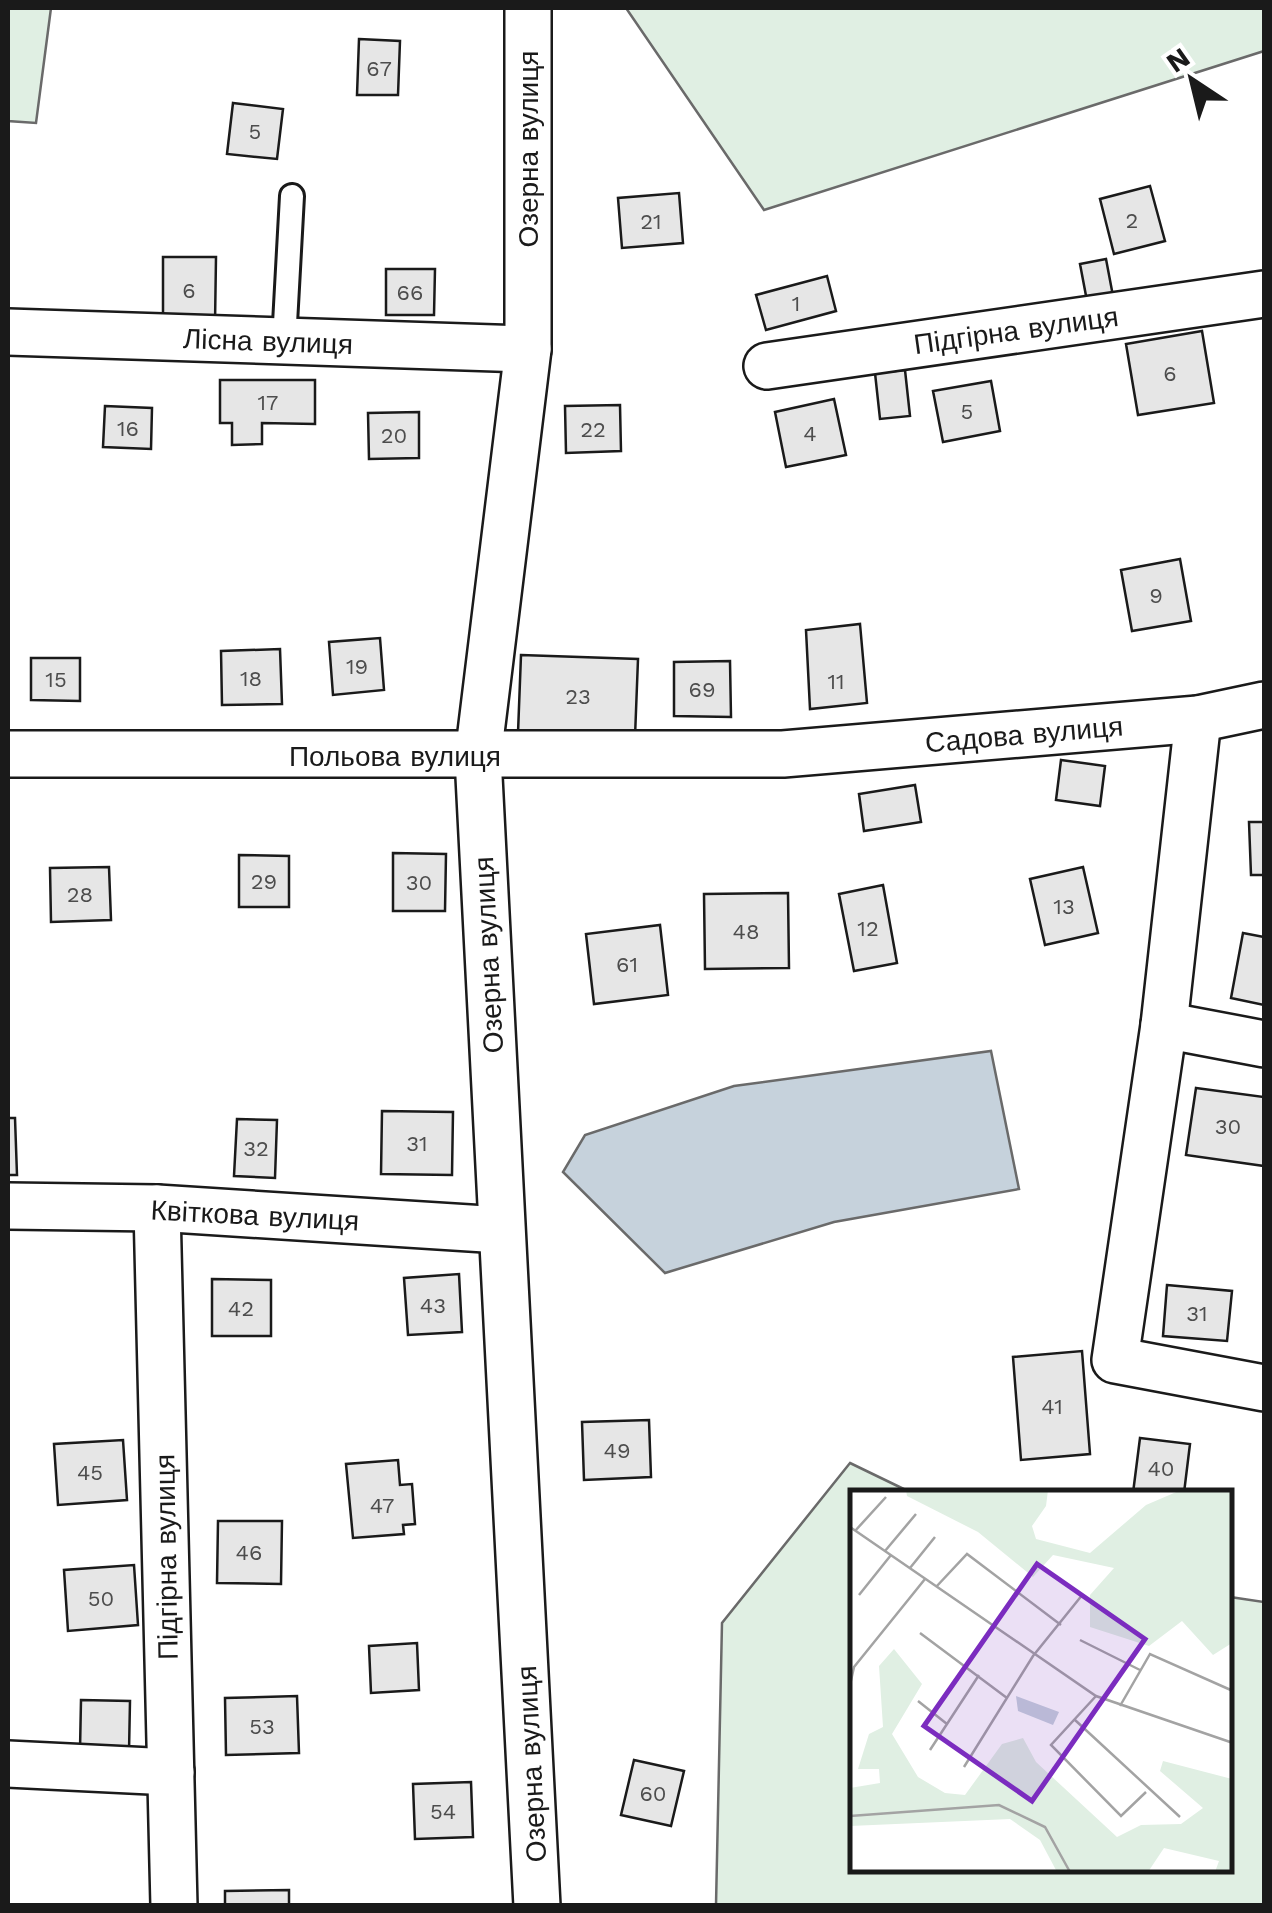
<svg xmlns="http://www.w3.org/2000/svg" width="1272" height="1913" font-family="'Work Sans',sans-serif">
  <rect width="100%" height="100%" fill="#fff"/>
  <g fill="#e0efe3" stroke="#6a6a6a" stroke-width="2.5">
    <polygon points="8,8 51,8 36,123 8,121"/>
    <polygon points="626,8 1264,8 1264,51 764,210"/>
    <polygon points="850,1463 912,1493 852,1493 852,1870 1230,1870 1230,1597 1264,1602 1264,1905 716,1905 722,1623"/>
  </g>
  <polygon fill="#c6d2dc" stroke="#6a6a6a" stroke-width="2.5" points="991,1051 1019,1189 834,1222 665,1273 563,1172 585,1135 734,1086"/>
  <g fill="#e6e6e6" stroke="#1a1a1a" stroke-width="2.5">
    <polygon points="359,39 400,41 398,95 357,95"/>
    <polygon points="233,103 283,109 277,159 227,154"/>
    <polygon points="1150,186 1165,241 1114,254 1100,199"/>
    <polygon points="679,193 683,243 622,248 618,198"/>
    <polygon points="163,257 216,257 215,324 163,324"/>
    <polygon points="1106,259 1113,296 1087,301 1080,264"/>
    <polygon points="386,269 435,269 434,315 386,315"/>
    <polygon points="827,276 836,311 766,330 756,295"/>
    <polygon points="1202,331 1214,403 1138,415 1126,344"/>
    <polygon points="905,370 910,416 880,419 875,373"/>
    <polygon points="220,380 315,380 315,424 262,423 262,444 232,445 232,423 220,423"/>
    <polygon points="991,381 1000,431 943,442 933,391"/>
    <polygon points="834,399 846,455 786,467 775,412"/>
    <polygon points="620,405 621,451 566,453 565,406"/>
    <polygon points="105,406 152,408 151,449 103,447"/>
    <polygon points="419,412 419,458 369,459 368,413"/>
    <polygon points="1180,559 1191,621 1132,631 1121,570"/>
    <polygon points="860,624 867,703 810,709 806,630"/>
    <polygon points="380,638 384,690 333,695 329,642"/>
    <polygon points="280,649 282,704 222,705 221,651"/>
    <polygon points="521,655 638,659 635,737 518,733"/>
    <polygon points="31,658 80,658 80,701 31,700"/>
    <polygon points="730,661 731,717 674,716 674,662"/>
    <polygon points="1061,760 1105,766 1100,806 1056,800"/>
    <polygon points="915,785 921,822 864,831 859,794"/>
    <polygon points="1249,822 1264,822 1264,875 1251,875"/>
    <polygon points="393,853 446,854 445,911 393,911"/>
    <polygon points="239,855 289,856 289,907 239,907"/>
    <polygon points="109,867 111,920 51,922 50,868"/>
    <polygon points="1083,867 1098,933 1045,945 1030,879"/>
    <polygon points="883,885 897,963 854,971 839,894"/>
    <polygon points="788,893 789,968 705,969 704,894"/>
    <polygon points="660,925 668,995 594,1004 586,934"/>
    <polygon points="1243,933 1264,937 1264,1005 1231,998"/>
    <polygon points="1196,1088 1264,1097 1264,1166 1186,1155"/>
    <polygon points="382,1111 453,1112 452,1175 381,1174"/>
    <polygon points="8,1118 15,1118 17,1175 8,1175"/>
    <polygon points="237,1119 277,1120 275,1178 234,1176"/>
    <polygon points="459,1274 462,1332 408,1335 404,1278"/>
    <polygon points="212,1279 271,1280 271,1336 212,1336"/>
    <polygon points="1167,1285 1232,1291 1227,1341 1163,1336"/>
    <polygon points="1082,1351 1090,1454 1021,1460 1013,1357"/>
    <polygon points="649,1420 651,1477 584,1480 582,1422"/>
    <polygon points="1140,1438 1190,1444 1184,1493 1133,1493"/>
    <polygon points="123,1440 127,1500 58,1505 54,1444"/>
    <polygon points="398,1460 400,1485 412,1484 415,1524 403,1525 404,1534 353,1538 346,1464"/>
    <polygon points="218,1521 282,1521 281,1584 217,1583"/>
    <polygon points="134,1565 138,1625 68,1631 64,1570"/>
    <polygon points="417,1643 419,1690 371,1693 369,1646"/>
    <polygon points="297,1696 299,1753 226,1755 225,1698"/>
    <polygon points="81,1700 130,1701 129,1752 80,1750"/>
    <polygon points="634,1760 684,1771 671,1826 621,1815"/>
    <polygon points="471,1782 473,1837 415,1839 413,1784"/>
    <polygon points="289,1890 289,1906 225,1906 225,1891"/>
  </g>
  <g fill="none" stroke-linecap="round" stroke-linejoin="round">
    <g stroke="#1a1a1a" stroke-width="28">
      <polyline id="service" points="284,342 292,196"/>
    </g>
    <g stroke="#1a1a1a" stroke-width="50">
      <g id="minor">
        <polyline points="528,8 528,349 478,757 537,1906"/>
        <polyline points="8,332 528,349"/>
        <polyline points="767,366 1264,294"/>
        <polyline points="1198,719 1164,1025 1115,1360 1264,1388"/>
        <polyline points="8,754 783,754 1198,719 1264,705"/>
        <polyline points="1164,1025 1264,1044"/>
        <polyline points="8,1206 157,1208 501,1230"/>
        <polyline points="157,1208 174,1906"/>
        <polyline points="8,1764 171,1772"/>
      </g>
    </g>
    <use href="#service" stroke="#fff" stroke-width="22"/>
    <use href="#minor" stroke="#fff" stroke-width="45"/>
  </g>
  <g text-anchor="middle" stroke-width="8" stroke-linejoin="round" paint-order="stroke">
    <g font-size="22" fill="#4d4d4d">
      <text x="379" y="76">67</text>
      <text x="255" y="139">5</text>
      <text x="1132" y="228">2</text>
      <text x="651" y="229">21</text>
      <text x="189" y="298">6</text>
      <text x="410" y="300">66</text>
      <text x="796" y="311">1</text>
      <text x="1170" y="381">6</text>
      <text x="268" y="410">17</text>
      <text x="967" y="419">5</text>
      <text x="128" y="436">16</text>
      <text x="593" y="437">22</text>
      <text x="810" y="441">4</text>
      <text x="394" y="443">20</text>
      <text x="1156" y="603">9</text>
      <text x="357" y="674">19</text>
      <text x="251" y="686">18</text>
      <text x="56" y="687">15</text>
      <text x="836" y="689">11</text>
      <text x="702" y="697">69</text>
      <text x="578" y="704">23</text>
      <text x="264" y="889">29</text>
      <text x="419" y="890">30</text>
      <text x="80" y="902">28</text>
      <text x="1064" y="914">13</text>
      <text x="868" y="936">12</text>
      <text x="746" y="939">48</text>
      <text x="627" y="972">61</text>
      <text x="1228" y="1134">30</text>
      <text x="417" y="1151">31</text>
      <text x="256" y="1156">32</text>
      <text x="433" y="1313">43</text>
      <text x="241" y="1316">42</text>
      <text x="1197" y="1321">31</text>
      <text x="1052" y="1414">41</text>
      <text x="617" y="1458">49</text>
      <text x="1161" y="1476">40</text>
      <text x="90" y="1480">45</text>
      <text x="382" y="1513">47</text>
      <text x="249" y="1560">46</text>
      <text x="101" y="1606">50</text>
      <text x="262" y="1734">53</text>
      <text x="653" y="1801">60</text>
      <text x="443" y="1819">54</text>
    </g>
    <g font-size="28" fill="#1a1a1a" stroke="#fff">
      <text transform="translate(528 149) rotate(-90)" y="10">Озерна вулиця</text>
      <text transform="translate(1016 330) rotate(-8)" y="10">Підгірна вулиця</text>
      <text transform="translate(268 341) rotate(2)" y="10">Лісна вулиця</text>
      <text transform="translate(1024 734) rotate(-5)" y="10">Садова вулиця</text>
      <text x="395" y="766">Польова вулиця</text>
      <text transform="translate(488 955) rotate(-93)" y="10">Озерна вулиця</text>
      <text transform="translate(255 1215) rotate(3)" y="10">Квіткова вулиця</text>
      <text transform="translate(166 1557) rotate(-91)" y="10">Підгірна вулиця</text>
      <text transform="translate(531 1764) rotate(-93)" y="10">Озерна вулиця</text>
    </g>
  </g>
  <g transform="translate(850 1490)">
    <rect width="382" height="382" fill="#fff"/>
    <path d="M56,0H198L196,16L182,36L186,49L240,63L296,15L331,0H376L383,4L382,153L363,165L332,131L299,156L240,137V105L264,78L203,65L183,87L128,42L57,6ZM44,159L72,194L42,244L68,287L95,303L115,305L152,254L173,248L186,272L267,347L291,335L331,334L353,318L310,281L313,271L382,289V382H365L369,371L314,358L298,382H207L190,350L160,329L0,336V298L30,293L29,279H8L19,244L33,237L29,176Z" fill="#e0efe3"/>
    <path d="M166,206L209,222L203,235L168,221Z" fill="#c6d2dc"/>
    <path fill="none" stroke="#a3a3a3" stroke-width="2.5" d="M0,37L246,206L383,253M5,41L36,7M35,61L66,24M60,78L85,47M86,97L117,64L211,135M9,105L41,65M70,143L157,208M230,150L290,180M0,195L4,177L75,89M246,206L201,255L271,326L296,302M68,211L97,234M270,216L300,164L383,201M225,230L330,327M80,260L129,185M114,277L183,166L233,104M0,326L149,315L195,337L220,382"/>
    <path fill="#7b2cbf" fill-opacity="0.15" stroke="#7b2cbf" stroke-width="5" d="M187,74L295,149L182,311L74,236Z"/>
    <rect width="382" height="382" fill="none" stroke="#1a1a1a" stroke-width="5"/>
  </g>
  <rect width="1272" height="1913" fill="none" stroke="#1a1a1a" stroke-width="20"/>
  <g transform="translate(1192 80) rotate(325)" stroke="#ffffff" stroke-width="8" paint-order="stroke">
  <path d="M0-8L18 38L0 25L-18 38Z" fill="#1a1a1a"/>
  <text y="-15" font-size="28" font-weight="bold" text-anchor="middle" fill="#1a1a1a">N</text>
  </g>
</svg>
